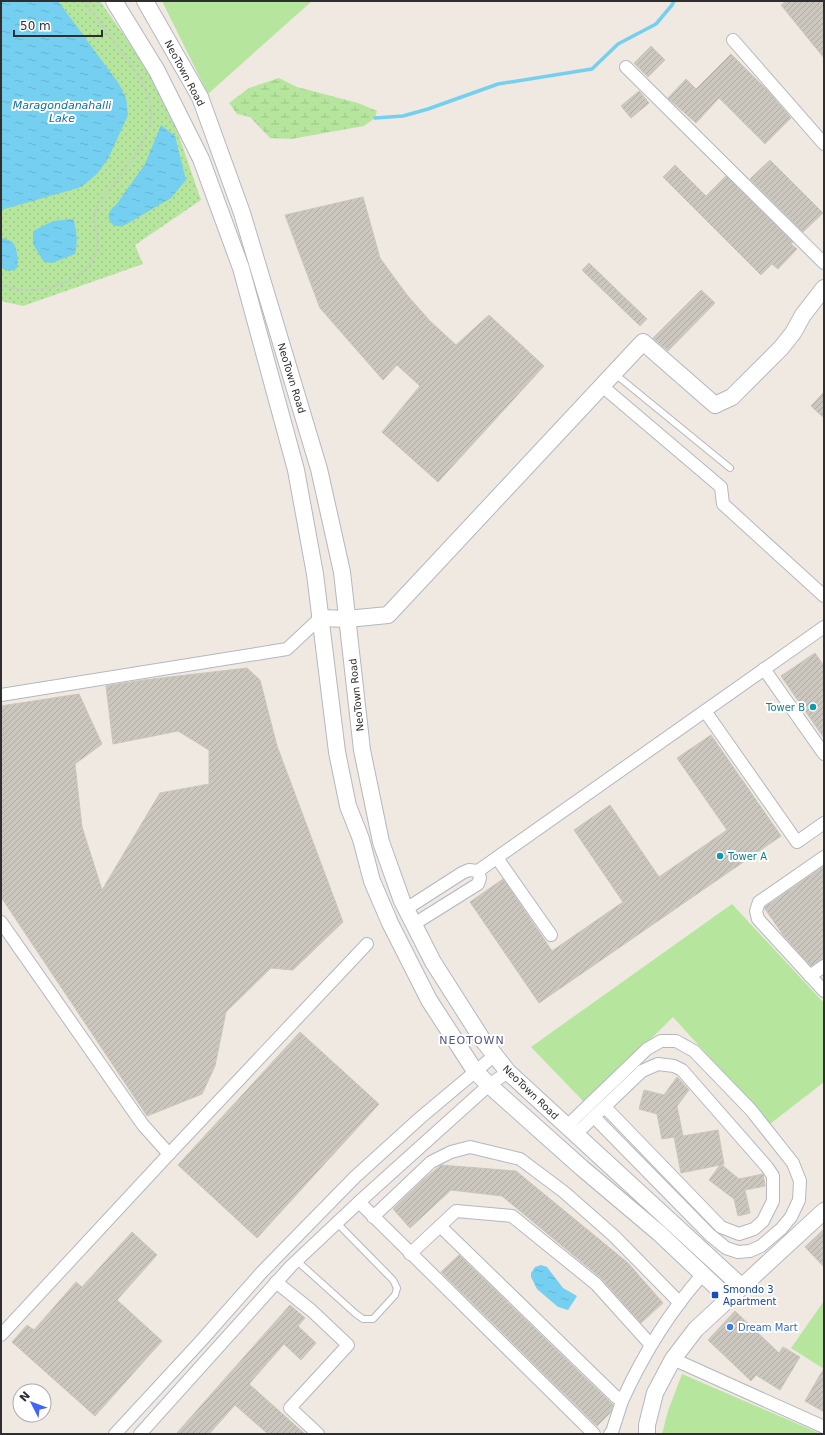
<svg xmlns="http://www.w3.org/2000/svg" width="825" height="1435" font-family="'DejaVu Sans',sans-serif">
  <defs>
    <pattern id="wetland-marsh" width="20" height="14" patternUnits="userSpaceOnUse"><rect width="20" height="14" fill="#b6e59e"/><path d="M1 5h8M5 5V1M11 12h8M15 12V8" fill="none" stroke="#9dc588"/></pattern>
    <pattern id="park-dots" width="8" height="8" patternUnits="userSpaceOnUse"><rect width="8" height="8" fill="#b6e59e"/><path d="M2 2h.1M6 6h.1" fill="none" stroke="#9dc588" stroke-width="1.8" stroke-linecap="round"/></pattern>
    <pattern id="water-ripples" width="26" height="14" patternUnits="userSpaceOnUse"><rect width="26" height="14" fill="#75cff0"/><path d="M2 4q2-2 4 0t4 0M15 11q2-2 4 0t4 0" fill="none" stroke="#66b2ce"/></pattern>
    <pattern id="building-hatch" width="6" height="6" patternUnits="userSpaceOnUse"><rect width="6" height="6" fill="#cbc7bf"/><path d="M-1 1l2-2M0 6l6-6M5 7l2-2" fill="none" stroke="#afaba4"/></pattern>
  </defs>
  <rect width="100%" height="100%" fill="#efe9e1"/>
  <g fill="#b6e59e">
    <polygon points="162,1 312,1 208,94"/>
    <polygon points="732,904 824,1003 824,1082 770,1124 673,1017 586,1104 531,1047"/>
    <polygon points="824,1301 824,1369 791,1348"/>
    <polygon points="682,1374 821,1434 662,1434 668,1411"/>
  </g>
  <polygon fill="url(#wetland-marsh)" points="279,78 297,87 358,103 377,111 375,118 364,126 291,139 270,138 250,117 237,114 229,103 249,88"/>
  <polygon fill="url(#park-dots)" points="1,1 100,1 140,58 171,113 201,200 135,245 143,264 23,306 1,301"/>
  <g fill="url(#water-ripples)">
    <polygon points="1,1 58,1 119,84 126,98 128,115 108,159 97,174 85,184 78,188 1,210"/>
    <path d="M161,125L175,136L186,180L171,198L125,225C110,231 102,214 116,205L145,164Z"/>
    <path d="M73,219C77,228 78,245 75,254L52,263L44,262L33,244V231L53,221Z"/>
    <path d="M1,238C6,239 9,239 13,243C17,248 19,262 17,268L10,271L1,268Z"/>
    <polygon points="541,1265 547,1267 563,1288 577,1296 568,1310 558,1307 537,1289 531,1277 531,1273 535,1267"/>
  </g>
  <g fill="none" stroke-linecap="round" stroke-linejoin="round">
    <polyline stroke="#75cff0" stroke-width="3.5" points="375,118 403,116 428,109 498,84 592,69 618,44 656,24 672,5 674,1"/>
  </g>
  <g fill="url(#building-hatch)" stroke="#cbc5ba">
    <polygon points="786,1 824,1 824,58 781,5"/>
    <polygon points="651,46 665,60 648,77 634,63"/>
    <polygon points="731,54 766,89 791,118 765,144 719,98 696,123 668,98 686,79 696,89"/>
    <polygon points="639,91 649,103 631,118 621,106"/>
    <polygon points="770,160 823,213 803,232 750,179"/>
    <polygon points="675,165 706,196 726,176 793,242 791,244 797,249 778,269 772,264 761,275 663,177"/>
    <polygon points="363,197 380,258 407,295 430,321 456,345 489,315 544,366 438,482 382,432 420,386 397,365 383,380 320,308 285,215"/>
    <polygon points="589,263 647,319 640,326 582,270"/>
    <polygon points="701,290 715,303 668,351 653,338"/>
    <polygon points="824,392 824,418 811,406"/>
    <polygon points="815,653 824,666 824,738 781,676"/>
    <polygon points="247,668 260,680 277,746 343,922 293,970 271,968 226,1012 215,1066 202,1094 147,1116 1,897 1,706 79,694 102,744 75,764 82,827 102,890 160,793 209,784 209,750 178,731 113,744 106,686 144,680"/>
    <polygon points="711,735 781,836 539,1003 470,902 503,879 552,951 623,902 574,830 610,805 659,877 727,830 677,758"/>
    <polygon points="824,866 824,959 820,960 811,966 784,936 765,909 765,907"/>
    <polygon points="300,1032 379,1104 257,1238 178,1165"/>
    <polygon points="677,1077 689,1090 677,1106 683,1136 718,1130 724,1164 722,1165 739,1179 763,1174 765,1186 745,1190 750,1213 738,1216 734,1199 709,1180 720,1165 681,1173 674,1137 662,1139 657,1114 639,1109 644,1090 664,1095"/>
    <polygon points="441,1165 516,1171 628,1263 663,1303 641,1323 601,1278 502,1196 451,1190 410,1228 393,1209 422,1181"/>
    <polygon points="824,1229 824,1267 805,1247"/>
    <polygon points="132,1232 157,1255 117,1300 162,1341 95,1416 12,1342 27,1325 34,1330 76,1282 82,1287"/>
    <polygon points="459,1255 613,1405 610,1413 597,1426 441,1272"/>
    <polygon points="290,1305 305,1318 298,1326 316,1343 301,1360 284,1344 249,1384 305,1434 268,1434 235,1405 209,1434 176,1434"/>
    <polygon points="735,1311 779,1353 783,1347 800,1357 780,1390 756,1375 751,1381 708,1340"/>
    <polygon points="824,1368 824,1412 805,1401"/>
  </g>
  <g fill="none" stroke-linecap="round" stroke-linejoin="round">
    <g stroke="#b4b7c1" stroke-width="8">
      <g id="lane">
        <polyline points="615,374 730,468"/>
        <polyline points="296,1260 356,1314 363,1319 373,1319 395,1295 397,1288 393,1280 337,1223"/>
      </g>
    </g>
    <g stroke="#b4b7c1" stroke-width="14">
      <g id="street">
        <polyline points="733,40 824,144"/>
        <polyline points="626,67 824,263"/>
        <polyline points="602,386 721,487 723,504 824,596"/>
        <polyline points="764,669 824,754"/>
        <polyline points="1,695 287,649 320,618"/>
        <polyline points="705,711 797,842 824,823"/>
        <polyline points="824,857 759,902 756,911 758,919 824,991"/>
        <polyline points="497,858 551,935"/>
        <polyline points="478,871 824,627"/>
        <polyline points="406,909 462,873 469,870 478,871 480,878 478,884 414,924"/>
        <polyline points="1,922 143,1125 169,1154"/>
        <polyline points="810,976 824,966"/>
        <polyline points="567,1126 647,1049 661,1041 676,1041 694,1051 751,1110 793,1163 800,1181 799,1200 791,1217 781,1229 761,1246 750,1251 738,1252 726,1248 710,1235 594,1117"/>
        <polyline points="576,1134 642,1071 658,1064 674,1066 682,1070 767,1167 773,1176 773,1201 763,1221 754,1229 739,1234 721,1227 605,1107"/>
        <polyline points="359,1202 594,1434"/>
        <polyline points="373,1217 431,1162 451,1152 470,1147 520,1159 564,1192 614,1236 680,1303"/>
        <path d="M440,1226L615,1396L622,1401C643,1355 670,1311 703,1274"/>
        <polyline points="410,1254 456,1211 512,1216 596,1284 651,1345"/>
        <polyline points="276,1282 312,1311 348,1345 290,1408 318,1434"/>
        <polyline points="1,1335 169,1154 367,944"/>
        <polyline points="673,1359 824,1427"/>
        <polyline points="115,1434 201,1341 261,1273 355,1177 420,1118 495,1055"/>
        <polyline points="140,1434 291,1266 359,1202 489,1085 508,1072"/>
        <polyline points="610,1434 612,1432 622,1401"/>
      </g>
    </g>
    <g stroke="#b4b7c1" stroke-width="18">
      <g id="secondary">
        <polyline points="114,1 157,71 201,159 241,268 296,470 315,574 337,752 348,806 361,839 372,881 390,923 429,1000 475,1071 489,1085 582,1168 659,1233 729,1299"/>
        <polyline points="145,1 200,97 242,213 319,469 342,572 362,750 381,842 402,901 433,962 482,1039 508,1072 742,1287"/>
        <polyline points="320,618 347,619 388,615 643,342 715,405 732,397 781,348 793,333 803,315 824,288"/>
        <polyline points="647,1434 647,1425 655,1393 673,1359 696,1329 824,1211"/>
      </g>
    </g>
    <path stroke="#c9c9c9" stroke-width="2" stroke-dasharray="3 2" stroke-linecap="butt" d="M1,286C12,288 23,291 34,290C57,289 93,274 97,248C100,232 88,221 99,204C115,180 155,139 151,108C147,84 132,66 118,47C107,32 95,16 84,1"/>
    <use href="#lane" stroke="#fff" stroke-width="6"/>
    <use href="#street" stroke="#fff" stroke-width="12"/>
    <use href="#secondary" stroke="#fff" stroke-width="16"/>
  </g>
  <g fill="#0f9aa8" stroke="#fff" stroke-width="1.5">
    <circle cx="813" cy="707" r="4"/>
    <circle cx="720" cy="856" r="4"/>
  </g>
  <rect fill="#1a4fb4" stroke="#fff" stroke-width="1.5" x="711" y="1291" width="8" height="8" rx="2"/>
  <circle fill="#3f7fe0" stroke="#fff" stroke-width="1.5" cx="730" cy="1327" r="4"/>
  <g text-anchor="middle" stroke-width="4" stroke-linejoin="round" paint-order="stroke">
    <g font-size="10" fill="#2e2e2e" stroke="#fff">
      <text transform="translate(185 73) rotate(62)" y="4">NeoTown Road</text>
      <text transform="translate(292 378) rotate(73)" y="4">NeoTown Road</text>
      <text transform="translate(356 695) rotate(-96)" y="4">NeoTown Road</text>
      <text transform="translate(531 1092) rotate(44)" y="4">NeoTown Road</text>
    </g>
    <g font-size="10" fill="#0d838f" stroke="#fff" text-anchor="end">
      <text x="805" y="711">Tower B</text>
      <text x="728" y="860" text-anchor="start">Tower A</text>
    </g>
    <g font-size="10" fill="#164399" stroke="#fff" text-anchor="start">
      <text x="723" y="1293">Smondo 3<tspan x="723" dy="12">Apartment</tspan></text>
    </g>
    <g font-size="10" fill="#366cbe" stroke="#fff" text-anchor="start">
      <text x="738" y="1331">Dream Mart</text>
    </g>
    <g font-size="11" font-style="italic" fill="#0d6fa3" stroke="#fff">
      <text x="62" y="109">Maragondanahalli<tspan x="62" dy="13">Lake</tspan></text>
    </g>
    <g font-size="11" letter-spacing="1" fill="#4d5680" stroke="#fff">
      <text x="472" y="1044">NEOTOWN</text>
    </g>
  </g>
  <rect width="825" height="1435" fill="none" stroke="#2e2e2e" stroke-width="4"/>
  <g transform="translate(32 1403) rotate(312)"><circle r="19" fill="#ffffff" stroke="#ababab"/>
  <path d="M0-3L7 15L0 10L-7 15Z" fill="#4264fb"/>
  <text y="-6" font-size="11" font-weight="bold" text-anchor="middle" fill="#2e2e2e">N</text>
  </g>
  <path d="M14 30v6h88v-6" fill="none" stroke="#2e2e2e" stroke-width="2"/>
  <text x="20" y="30" font-size="12" fill="#2e2e2e" stroke="#ffffff" stroke-width="3" paint-order="stroke">50 m</text>
</svg>
